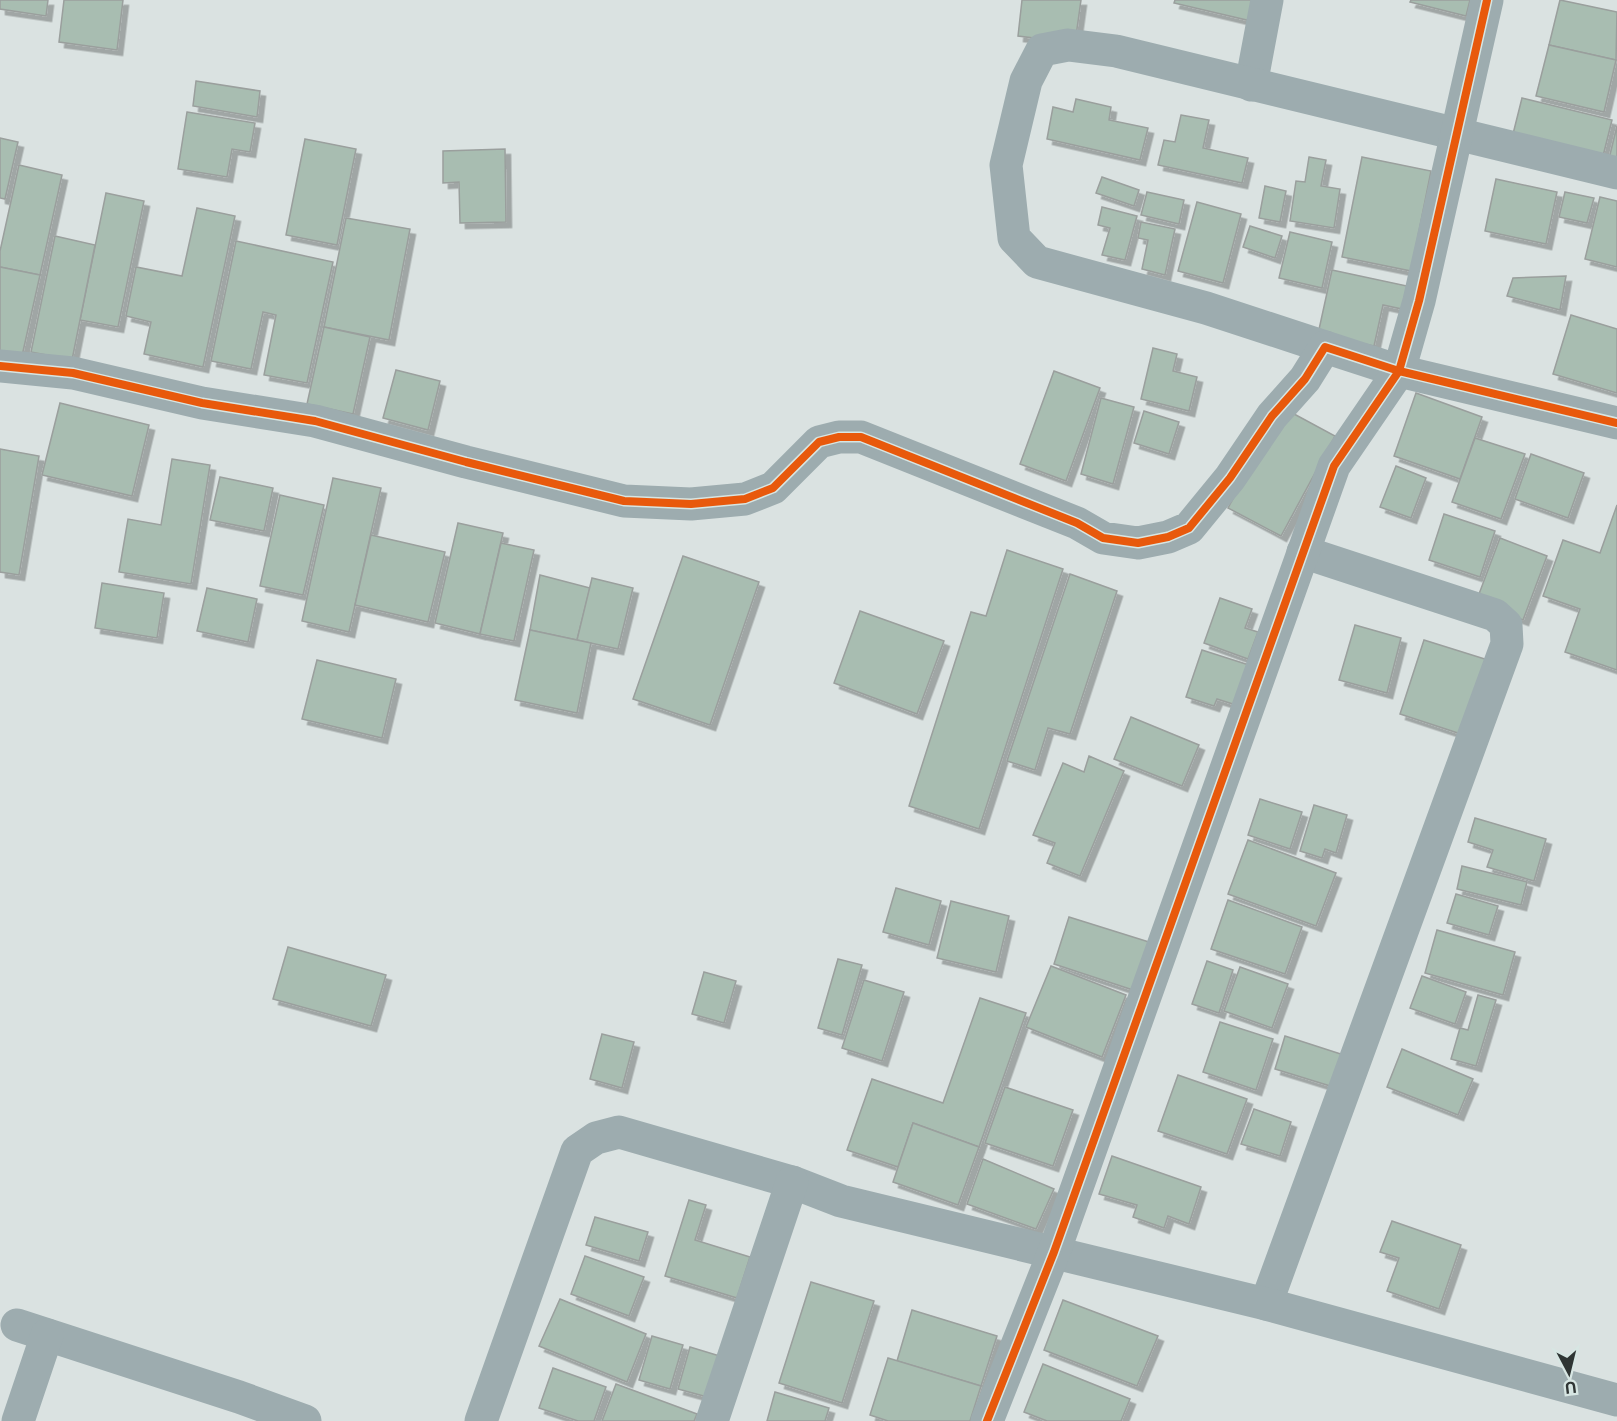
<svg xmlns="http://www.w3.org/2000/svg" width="1617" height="1421" font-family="'Noto Sans',sans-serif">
  <defs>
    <filter id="shadow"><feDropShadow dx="5.5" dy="5.5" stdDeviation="0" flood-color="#0004"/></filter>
  </defs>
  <rect width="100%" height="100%" fill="#dae2e1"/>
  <g fill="#a8bdb1" stroke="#9a9f9d" stroke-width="1.5" filter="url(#shadow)">
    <polygon points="0,0 48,0 46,16 0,9"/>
    <polygon points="64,0 123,0 117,50 59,42"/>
    <polygon points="1022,0 1081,0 1075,43 1018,36"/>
    <polygon points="1175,0 1256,0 1251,21 1174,3"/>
    <polygon points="1411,0 1470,0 1466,16 1410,2"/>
    <polygon points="1560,0 1617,12 1616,60 1549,45"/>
    <polygon points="1549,45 1616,60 1604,112 1536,96"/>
    <polygon points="196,81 260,91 257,117 193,106"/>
    <polygon points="1522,98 1612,120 1601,164 1511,142"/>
    <polygon points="1076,99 1111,107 1109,120 1148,128 1140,160 1047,139 1053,107 1073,112"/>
    <polygon points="187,112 255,123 250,152 232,149 227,177 178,169"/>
    <polygon points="1181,115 1209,120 1203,148 1248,158 1242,183 1158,165 1164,140 1175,142"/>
    <polygon points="1617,126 1617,165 1608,163"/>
    <polygon points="0,138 18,142 5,199 0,198"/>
    <polygon points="305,139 356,149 337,245 286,235"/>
    <polygon points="505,149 506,222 460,223 459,182 443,183 443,151"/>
    <polygon points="1309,157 1326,160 1321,186 1340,189 1334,228 1290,221 1296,181 1305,182"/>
    <polygon points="1362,157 1431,171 1411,271 1342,257"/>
    <polygon points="19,165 62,175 40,275 0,267 0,251"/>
    <polygon points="1102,177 1139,190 1134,206 1096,193"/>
    <polygon points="1496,179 1557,192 1546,244 1485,231"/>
    <polygon points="1265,186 1286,191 1280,222 1259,218"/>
    <polygon points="1147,192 1184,200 1179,224 1141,215"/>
    <polygon points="1565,192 1594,198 1587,223 1559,217"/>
    <polygon points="106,193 144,201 118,327 80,320"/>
    <polygon points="1600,197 1617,201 1617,267 1585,259"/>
    <polygon points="1197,202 1241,214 1223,283 1178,271"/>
    <polygon points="1102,207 1137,216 1125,260 1102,255 1110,228 1098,225"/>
    <polygon points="197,208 235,216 203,367 144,354 151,322 126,316 136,267 182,276"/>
    <polygon points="346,218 410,229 389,340 324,327"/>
    <polygon points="1141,222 1175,229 1165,275 1142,269 1148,240 1138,238"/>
    <polygon points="1250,226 1282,236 1275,258 1243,247"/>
    <polygon points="1290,232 1332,242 1322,288 1279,278"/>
    <polygon points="55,236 95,245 72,360 31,352"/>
    <polygon points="236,241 333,262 307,383 264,375 276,315 263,312 251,369 211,361"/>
    <polygon points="0,267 40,275 20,365 0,360"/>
    <polygon points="1332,270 1407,286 1402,309 1383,305 1374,346 1318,334"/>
    <polygon points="1566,276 1560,310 1507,296 1513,278"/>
    <polygon points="1571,315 1617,329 1617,393 1553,374"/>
    <polygon points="324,327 370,337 353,414 307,404"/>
    <polygon points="1153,348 1177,354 1173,371 1197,377 1189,411 1141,399"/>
    <polygon points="396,370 440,381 428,430 383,418"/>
    <polygon points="1054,371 1100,388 1066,481 1020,464"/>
    <polygon points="1416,393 1482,417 1460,479 1394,456"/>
    <polygon points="1101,398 1134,407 1113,484 1081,474"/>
    <polygon points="60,403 149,425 132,496 42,475"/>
    <polygon points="1283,408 1335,436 1281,536 1228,508"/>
    <polygon points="1144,411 1179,422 1169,454 1134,443"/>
    <polygon points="1475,438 1525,454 1501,519 1452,502"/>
    <polygon points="0,449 39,456 19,575 0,572"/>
    <polygon points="1531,454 1584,473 1568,518 1515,499"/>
    <polygon points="172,459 210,465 191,584 119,572 128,519 161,525"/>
    <polygon points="1396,466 1426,478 1411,518 1380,507"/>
    <polygon points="220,477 273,488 264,531 210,520"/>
    <polygon points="333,478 381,488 349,632 302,621"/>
    <polygon points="280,495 324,505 303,595 260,586"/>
    <polygon points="1617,505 1617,670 1565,652 1580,609 1543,596 1563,540 1600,553"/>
    <polygon points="1444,514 1495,531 1480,577 1429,560"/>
    <polygon points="458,523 503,533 480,634 435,623"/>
    <polygon points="371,535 445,552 428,622 355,605"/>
    <polygon points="1500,538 1547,556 1523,620 1476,602"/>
    <polygon points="501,543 534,550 514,641 480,634"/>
    <polygon points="1007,550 1063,569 979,829 909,806 971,612 986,616"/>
    <polygon points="683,556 759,582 710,725 633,699"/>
    <polygon points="1070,574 1117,591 1070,734 1048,728 1035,770 1007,761"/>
    <polygon points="540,575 590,588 577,640 530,630"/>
    <polygon points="592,578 633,588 618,649 577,640"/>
    <polygon points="102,583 164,593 157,638 95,628"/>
    <polygon points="207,588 257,599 248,642 197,631"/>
    <polygon points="1220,598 1252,609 1245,628 1258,632 1248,659 1204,643"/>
    <polygon points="860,611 944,641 917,714 834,683"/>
    <polygon points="1355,625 1401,638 1387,693 1339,680"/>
    <polygon points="530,630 591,643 577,713 515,700"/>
    <polygon points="1424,640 1488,660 1464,735 1400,714"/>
    <polygon points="1202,650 1249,665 1236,705 1217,699 1214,706 1186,697"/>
    <polygon points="317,660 396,679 382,738 302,719"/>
    <polygon points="1131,717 1199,745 1182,786 1114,759"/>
    <polygon points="1089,756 1124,771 1080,876 1047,863 1055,843 1033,835 1063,763 1084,772"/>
    <polygon points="1260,799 1302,812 1290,849 1248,835"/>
    <polygon points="1314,805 1347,815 1336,853 1325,849 1322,858 1300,851"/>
    <polygon points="1475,818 1546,839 1534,881 1487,867 1493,850 1468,842"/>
    <polygon points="1248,840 1336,873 1316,926 1228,894"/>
    <polygon points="1462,866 1527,882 1521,905 1457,889"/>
    <polygon points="896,888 941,901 929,945 883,932"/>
    <polygon points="1456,894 1498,906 1489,935 1447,923"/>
    <polygon points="1228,900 1302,927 1285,974 1211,949"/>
    <polygon points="951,901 1009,916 996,972 937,958"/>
    <polygon points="1069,917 1149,942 1133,990 1054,964"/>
    <polygon points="1437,930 1515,952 1503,995 1425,973"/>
    <polygon points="288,947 386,975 371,1026 273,999"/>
    <polygon points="838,959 862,965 842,1035 818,1028"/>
    <polygon points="1207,961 1233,970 1219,1013 1192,1004"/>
    <polygon points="1051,966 1126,995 1102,1057 1026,1027"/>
    <polygon points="1240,967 1288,984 1272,1028 1224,1011"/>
    <polygon points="704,972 736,981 724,1023 692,1014"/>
    <polygon points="1422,976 1466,992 1455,1024 1410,1008"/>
    <polygon points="864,980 904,992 882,1061 842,1048"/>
    <polygon points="1478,995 1496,1000 1476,1066 1451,1059 1460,1028 1468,1030"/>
    <polygon points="980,998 1026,1013 979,1147 913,1123 898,1167 847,1150 872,1079 943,1103"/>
    <polygon points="1220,1022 1273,1039 1256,1090 1203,1072"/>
    <polygon points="602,1034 634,1042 622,1088 590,1079"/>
    <polygon points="1285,1036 1350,1057 1340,1089 1275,1069"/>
    <polygon points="1402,1049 1473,1079 1458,1115 1387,1087"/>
    <polygon points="1178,1075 1247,1099 1227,1154 1158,1131"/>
    <polygon points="1005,1087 1073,1110 1053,1166 985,1143"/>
    <polygon points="1254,1109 1291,1122 1280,1156 1241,1144"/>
    <polygon points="913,1123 979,1147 958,1205 893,1182"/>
    <polygon points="1112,1156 1201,1187 1189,1224 1168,1216 1164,1228 1133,1217 1137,1205 1099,1194"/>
    <polygon points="983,1159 1054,1189 1036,1229 967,1204"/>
    <polygon points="689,1200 706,1205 695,1240 750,1257 737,1298 665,1276"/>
    <polygon points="595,1217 648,1232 639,1261 586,1245"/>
    <polygon points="1392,1221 1461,1245 1439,1309 1387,1291 1399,1258 1380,1252"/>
    <polygon points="585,1256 644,1277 629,1316 571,1294"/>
    <polygon points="811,1282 874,1301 842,1403 779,1383"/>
    <polygon points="560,1299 646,1334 627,1382 539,1346"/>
    <polygon points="1063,1300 1158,1336 1137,1386 1044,1350"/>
    <polygon points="912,1310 997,1336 981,1386 897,1361"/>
    <polygon points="652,1336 683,1345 670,1389 639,1380"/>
    <polygon points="690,1347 723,1357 711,1398 678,1389"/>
    <polygon points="888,1358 981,1386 970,1421 888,1421 870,1415"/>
    <polygon points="1043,1364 1130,1399 1121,1421 1047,1421 1024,1412"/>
    <polygon points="553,1368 606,1387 594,1421 578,1421 539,1408"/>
    <polygon points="616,1384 697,1414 694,1421 602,1421"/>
    <polygon points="775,1392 829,1408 825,1421 767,1421"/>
  </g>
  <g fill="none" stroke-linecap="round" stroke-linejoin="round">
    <g stroke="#9dacaf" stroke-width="33">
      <polyline points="1251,85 1267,0"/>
      <polyline points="1325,347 1206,308 1037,262 1014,238 1006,165 1026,81 1042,50 1068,45 1116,51 1617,173"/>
      <polyline points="0,366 73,373 202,403 315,421 466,462 624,501 691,504 745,499 773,488 819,442 839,437 861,437 1077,523 1103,538 1138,543 1168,537 1189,528 1230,478 1272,416 1305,379 1325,347 1399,371 1617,423"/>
      <polyline points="1266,1304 1507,644 1506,625 1495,615 1303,552"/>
      <polyline points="17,1325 239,1397 305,1421"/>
      <polyline points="18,1421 47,1335"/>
      <polyline points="481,1421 577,1151 596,1138 619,1132 792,1182 841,1201 1266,1304 1617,1400"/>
      <polyline points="712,1421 792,1182"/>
      <polyline points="987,1421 1054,1252 1334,466 1399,371 1419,301 1487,0"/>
    </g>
    <g stroke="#d7e6e3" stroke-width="11">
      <g id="cycleway">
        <polyline points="0,366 73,373 202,403 315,421 466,462 624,501 691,504 745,499 773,488 819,442 839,437 861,437 1077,523 1103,538 1138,543 1168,537 1189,528 1230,478 1272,416 1305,379 1325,347 1399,371 1617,423"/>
        <polyline points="987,1421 1054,1252 1334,466 1399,371 1419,301 1487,0"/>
      </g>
    </g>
    <use href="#cycleway" stroke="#e8590c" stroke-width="8"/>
  </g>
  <g transform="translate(1569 1373) rotate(173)" stroke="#d7e6e3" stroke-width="4.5" paint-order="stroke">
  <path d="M0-4.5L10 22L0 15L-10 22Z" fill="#2f3534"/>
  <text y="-9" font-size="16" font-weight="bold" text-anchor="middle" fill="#2f3534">U</text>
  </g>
</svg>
